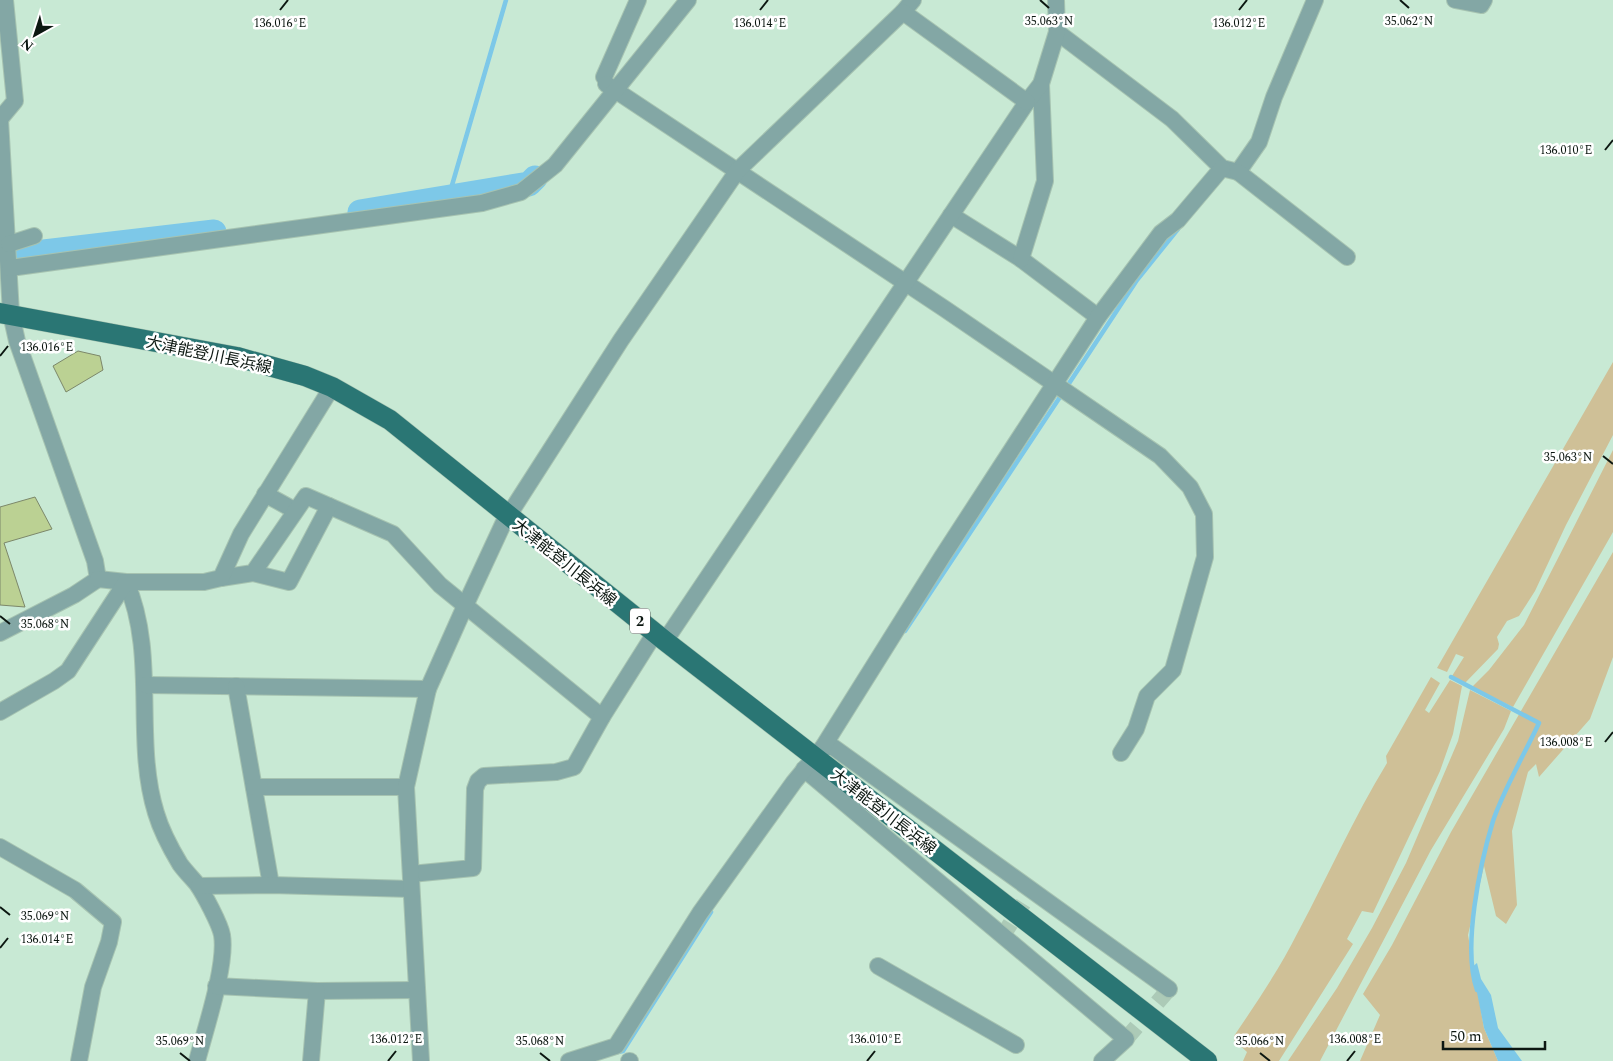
<svg xmlns="http://www.w3.org/2000/svg" width="1613" height="1061" font-family="Spectral,'Noto Sans JP',serif">
  <rect width="100%" height="100%" fill="#c8e9d4"/>
  <g fill="#cfc097">
    <polygon points="1613,362 1613,435 1566,525 1535,591 1519,616 1507,621 1497,637 1499,644 1498,649 1465,683 1452,676 1464,657 1456,654 1447,672 1437,668"/>
    <polygon points="1613,450 1613,532 1513,707 1472,687 1489,670 1524,625"/>
    <polygon points="1613,552 1613,657 1590,719 1539,777 1536,764 1528,772 1512,831 1517,905 1506,924 1496,916 1484,866 1468,935 1484,1028 1498,1061 1360,1061 1380,1015 1363,994 1392,945 1451,832"/>
    <path d="M1431,677L1440,683L1425,710L1429,713L1450,680L1462,686L1453,734L1440,771L1373,913L1362,911L1347,939L1353,944L1279,1061H1243L1247,1052L1234,1040V1036C1257,1002 1280,968 1298,932C1328,876 1354,817 1387,763L1386,756Z"/>
    <polygon points="1470,690 1511,711 1504,729 1431,850 1320,1061 1288,1061 1337,988 1372,928 1406,863 1458,741"/>
  </g>
  <polygon fill="#7dc8e8" points="1477,963 1481,979 1491,995 1498,1028 1522,1061 1498,1061 1484,1028 1472,967"/>
  <g fill="none" stroke-linecap="round" stroke-linejoin="round">
    <g stroke="#7dc8e8" stroke-width="4.5">
      <polyline points="448,199 506,0"/>
      <polyline points="1066,388 1137,280 1178,229"/>
      <polyline points="905,631 1062,394"/>
      <path d="M1451,677L1539,723C1525,753 1503,791 1493,821C1480,864 1462,948 1477,990"/>
      <polyline points="618,1052 623,1051 711,912"/>
    </g>
    <g stroke="#7dc8e8" stroke-width="25">
      <polyline points="360,212 529,184 535,178"/>
      <polyline points="0,257 214,232"/>
    </g>
  </g>
  <g fill="#bbd193" stroke="#7c876a">
    <polygon points="78,351 100,356 103,370 66,392 53,366"/>
    <polygon points="35,497 52,529 4,543 25,607 0,605 0,507"/>
  </g>
  <g fill="none" stroke-linecap="round" stroke-linejoin="round">
    <g stroke="#accab7" stroke-width="16" stroke-dasharray="16 8" stroke-linecap="butt">
      <polyline points="1002,937 1031,891"/>
      <polyline points="1126,1039 1169,989"/>
    </g>
    <g stroke="#a6c3b1" stroke-width="18">
      <g id="minor">
        <polyline points="1455,0 1481,5 1484,0"/>
        <polyline points="903,12 913,0"/>
        <polyline points="1057,32 1172,119 1222,168 1238,172 1259,142 1274,97 1315,0"/>
        <polyline points="604,77 638,0"/>
        <polyline points="606,84 945,309 1141,443 1160,456 1190,487 1204,514 1205,557 1173,670 1147,696 1136,729 1121,753"/>
        <polyline points="0,119 11,314 17,341 95,561 98,579 74,595 0,633"/>
        <polyline points="0,119 15,101 5,0"/>
        <polyline points="1238,172 1347,257"/>
        <polyline points="951,215 1021,259 1098,317"/>
        <polyline points="9,244 34,236"/>
        <polyline points="1021,259 1045,181 1041,84"/>
        <polyline points="10,268 482,203 521,192 555,165 688,0"/>
        <polyline points="265,494 294,510"/>
        <polyline points="329,506 393,534 440,585 602,717"/>
        <polyline points="221,578 253,573 306,496 329,506 289,582 253,573"/>
        <path d="M98,579L126,582C158,655 133,739 156,813C161,830 171,849 180,864C185,871 192,878 197,884C204,894 220,924 222,935C227,965 205,1030 197,1061"/>
        <polyline points="665,641 1027,102 1041,84 1057,32 1056,0"/>
        <polyline points="146,685 428,689"/>
        <polyline points="236,686 271,885"/>
        <polyline points="0,712 54,681 68,671 126,582 204,582 221,578 241,534 332,387"/>
        <polyline points="823,747 833,747 1169,989"/>
        <polyline points="804,769 1126,1039 1102,1061"/>
        <polyline points="254,787 406,787"/>
        <polyline points="0,847 75,890 113,922 109,942 93,987 79,1061"/>
        <polyline points="411,874 473,868 475,789 478,781 484,776 556,772 574,767 602,717 655,633"/>
        <polyline points="199,886 271,885 411,889"/>
        <polyline points="878,966 1016,1045"/>
        <polyline points="216,986 317,991 417,990"/>
        <polyline points="311,1061 317,991"/>
        <polyline points="421,1061 406,787 428,689 465,606 503,524 621,340 738,170 903,12 1027,102"/>
        <polyline points="569,1061 616,1046 700,913 794,782 823,747 942,557 1098,317 1161,233 1178,220 1222,168"/>
        <polyline points="629,1061 630,1061"/>
      </g>
    </g>
    <g stroke="#a6c3b1" stroke-width="21">
      <polyline id="major" points="0,313 237,357 305,376 332,387 390,420 665,641 1207,1061"/>
    </g>
    <use href="#minor" stroke="#83a7a5" stroke-width="16"/>
    <use href="#major" stroke="#2a7674" stroke-width="20"/>
  </g>
  <path fill="none" stroke="#0c1711" stroke-width="2" d="M1040,0L1049,8M1400,0L1409,8M280,10L288,0M760,10L768,0M1239,10L1247,0M1605,150L1613,140M0,356L8,346M1603,456L1613,464M0,616L10,624M1605,742L1613,732M0,907L10,915M0,948L8,938M180,1053L190,1061M540,1053L550,1061M1260,1053L1270,1061M388,1061L396,1051M867,1061L875,1051M1347,1061L1355,1051"/>
  <g text-anchor="middle" stroke-width="5" stroke-linejoin="round" paint-order="stroke">
    <rect fill="#fff" stroke="#555d58" stroke-width="1" x="630" y="608.5" width="20" height="25" rx="4"/>
    <g font-size="15" font-weight="bold" fill="#0c1711">
      <text x="640" y="626">2</text>
    </g>
    <g font-size="16" fill="#0c1711" stroke="#fff">
      <text transform="translate(209 354) rotate(12)" y="6">大津能登川長浜線</text>
      <text transform="translate(565 562) rotate(39)" y="6">大津能登川長浜線</text>
      <text transform="translate(884 811) rotate(38)" y="6">大津能登川長浜線</text>
    </g>
  </g>
  <g font-size="12" text-anchor="middle" fill="#0c1711" stroke="#fff" stroke-width="5" stroke-linejoin="round" paint-order="stroke">
    <text x="1049" y="25">35.063°N</text>
    <text x="1409" y="25">35.062°N</text>
    <text x="280" y="27">136.016°E</text>
    <text x="760" y="27">136.014°E</text>
    <text x="1239" y="27">136.012°E</text>
    <text x="1566" y="154">136.010°E</text>
    <text x="47" y="351">136.016°E</text>
    <text x="1568" y="461">35.063°N</text>
    <text x="45" y="628">35.068°N</text>
    <text x="1566" y="746">136.008°E</text>
    <text x="45" y="920">35.069°N</text>
    <text x="47" y="943">136.014°E</text>
    <text x="396" y="1043">136.012°E</text>
    <text x="875" y="1043">136.010°E</text>
    <text x="1355" y="1043">136.008°E</text>
    <text x="180" y="1045">35.069°N</text>
    <text x="540" y="1045">35.068°N</text>
    <text x="1260" y="1045">35.066°N</text>
  </g>
  <g transform="translate(35 35) rotate(219)" stroke="#ffffff" stroke-width="4" paint-order="stroke">
  <path d="M0-4L9 19L0 12L-9 19Z" fill="#0c1711"/>
  <text y="-8" font-size="14" font-weight="bold" text-anchor="middle" fill="#0c1711">N</text>
  </g>
  <path d="M1443 1041v8h102v-8" fill="none" stroke="#0c1711" stroke-width="2.5"/>
  <text x="1450" y="1041" font-size="15" fill="#0c1711" stroke="#ffffff" stroke-width="4" paint-order="stroke">50 m</text>
</svg>
